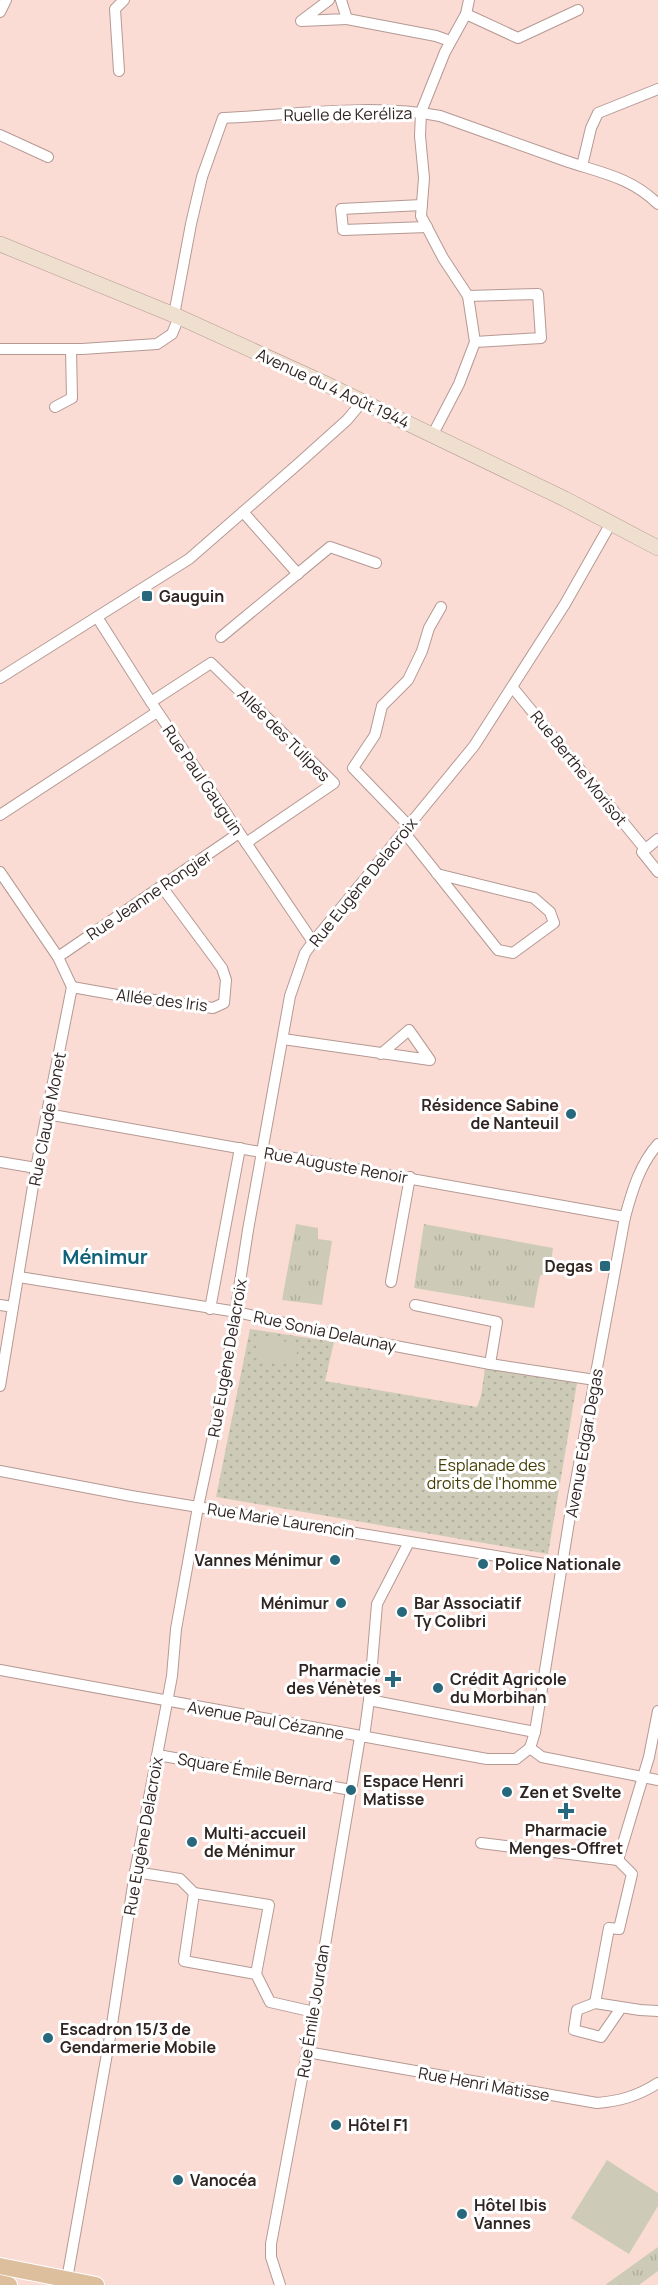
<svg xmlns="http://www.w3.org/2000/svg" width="658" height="2285" font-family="Manrope,sans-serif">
  <defs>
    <pattern id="grass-tufts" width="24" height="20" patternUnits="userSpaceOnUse" patternTransform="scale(1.5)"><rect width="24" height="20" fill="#cdcbb8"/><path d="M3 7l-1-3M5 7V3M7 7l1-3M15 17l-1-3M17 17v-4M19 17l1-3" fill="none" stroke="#b0ae9e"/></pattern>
    <pattern id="park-dots" width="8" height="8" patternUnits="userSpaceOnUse" patternTransform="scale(1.5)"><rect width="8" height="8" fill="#cdcbb8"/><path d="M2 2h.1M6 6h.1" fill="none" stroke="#b0ae9e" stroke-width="1.8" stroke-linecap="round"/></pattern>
  </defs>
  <rect width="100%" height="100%" fill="#fadcd5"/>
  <g fill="url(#grass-tufts)">
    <polygon points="296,1224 318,1228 318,1239 332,1241 322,1305 282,1300"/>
    <polygon points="424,1224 553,1248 550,1270 540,1276 534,1308 414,1288"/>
    <polygon points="658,2247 658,2271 639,2285 605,2285"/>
  </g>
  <polygon fill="url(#park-dots)" points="250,1329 334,1342 325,1381 477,1407 481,1396 485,1368 577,1383 548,1554 216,1497"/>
  <g fill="#cdcbb8">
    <polygon points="258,1336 298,1344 295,1366 254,1358"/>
    <polygon points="607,2160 658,2193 658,2206 629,2254 571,2218"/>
  </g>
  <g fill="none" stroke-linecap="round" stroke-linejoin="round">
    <g stroke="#b59993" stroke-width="12">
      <g id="street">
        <polyline points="329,0 301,21 347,19 341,0"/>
        <polyline points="0,12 6,0"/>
        <polyline points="466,14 518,38 578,10"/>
        <polyline points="347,19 436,36 450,41"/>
        <polyline points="119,71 115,9 124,0"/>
        <polyline points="0,135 48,157"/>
        <polyline points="582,166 591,128 598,113 658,89"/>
        <polyline points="422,205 341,209 343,230 427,227"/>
        <polyline points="468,296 538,294 541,338 475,342"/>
        <path d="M174,315L191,224L202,177L223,118C292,115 373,103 440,116C481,131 522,145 563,160C600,173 629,176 658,204"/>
        <polyline points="0,349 82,349 157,344 172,334 179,317"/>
        <polyline points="55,407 72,398 71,349"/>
        <polyline points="433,434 459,384 475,342 468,296 443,258 421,216 424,178 420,136 421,112 445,52 466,14 469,0"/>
        <polyline points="243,512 298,574"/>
        <polyline points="97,617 151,702 313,942"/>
        <polyline points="221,637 330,547 376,563"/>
        <polyline points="0,678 189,559 298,464 347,420 362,402"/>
        <polyline points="513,688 645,849"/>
        <polyline points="151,702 211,663 334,783 246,843"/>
        <polyline points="0,815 157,712"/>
        <polyline points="409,826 353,768 375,735 382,706 408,680 422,651 429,628 441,607"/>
        <polyline points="404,832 498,950 513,953 554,923 550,912 534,898 437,874"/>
        <polyline points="658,839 642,852 658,872"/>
        <polyline points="0,872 58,957 72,987 36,1168 0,1386"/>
        <polyline points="58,957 239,833"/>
        <polyline points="72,987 117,995 213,1008 224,1003 226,980 222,968 162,887"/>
        <polyline points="283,1039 430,1060 409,1030 381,1054"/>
        <polyline points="47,1114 625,1217"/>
        <polyline points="0,1162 36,1168"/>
        <polyline points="19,1277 237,1312 327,1333 490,1364 595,1380"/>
        <polyline points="391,1282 410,1177"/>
        <polyline points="0,1305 13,1307"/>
        <polyline points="415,1305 497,1322 490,1364"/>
        <polyline points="210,1309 240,1148"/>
        <polyline points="0,1471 131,1496 563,1567"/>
        <polyline points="0,1670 487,1759 516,1759 530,1748"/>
        <polyline points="369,1700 535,1732"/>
        <polyline points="364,1737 369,1700 377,1604 409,1542"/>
        <path d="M530,1748L535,1732L573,1497L625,1217C632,1191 640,1164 658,1144"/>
        <polyline points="530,1748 542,1757 658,1780"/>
        <polyline points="158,1755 351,1790"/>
        <polyline points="481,1843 618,1860"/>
        <polyline points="618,1860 649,1757 658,1711"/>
        <polyline points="135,1872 180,1879 194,1893"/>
        <polyline points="194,1893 269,1905 256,1974"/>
        <polyline points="194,1893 184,1961 256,1974"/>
        <polyline points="256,1974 270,2002 314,2012"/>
        <polyline points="595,2003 609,1928 619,1929 632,1874 618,1860"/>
        <polyline points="621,2008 601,2037 574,2030 577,2010 595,2003 640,2010 658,2011"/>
        <path d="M307,2052L597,2103C620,2101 638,2096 658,2083"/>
        <polyline points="66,2285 111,2031 135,1872 172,1676 176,1629 198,1507 225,1380 248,1230 290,996 305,953 313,942 474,746 565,604 611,523"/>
        <polyline points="280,2285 271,2257 271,2244 307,2052 360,1737"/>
      </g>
    </g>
    <g stroke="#b59993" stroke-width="16">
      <polyline id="secondary" points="0,244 179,317 324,383 565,499 658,548"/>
    </g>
    <g stroke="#fff" stroke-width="18">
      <g id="primary">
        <polyline points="0,2266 96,2285"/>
        <polyline points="0,2283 9,2285"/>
      </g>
    </g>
    <use href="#street" stroke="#fff" stroke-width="10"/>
    <use href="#secondary" stroke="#eedfcf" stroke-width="15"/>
    <use href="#primary" stroke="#ddbf9e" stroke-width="16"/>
  </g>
  <g fill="#27687c" stroke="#fff" stroke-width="2">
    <rect x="141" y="590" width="12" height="12" rx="3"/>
    <circle cx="571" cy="1114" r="6"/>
    <rect x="599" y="1260" width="12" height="12" rx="3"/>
    <circle cx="335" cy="1560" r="6"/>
    <circle cx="483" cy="1564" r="6"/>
    <circle cx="341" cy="1603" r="6"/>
    <circle cx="402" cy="1612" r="6"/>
    <path d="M390 1670h6v6h6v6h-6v6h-6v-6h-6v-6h6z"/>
    <circle cx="438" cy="1688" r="6"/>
    <circle cx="351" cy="1790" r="6"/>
    <circle cx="507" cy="1792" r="6"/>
    <path d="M563 1802h6v6h6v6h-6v6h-6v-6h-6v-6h6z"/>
    <circle cx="192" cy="1842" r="6"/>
    <circle cx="48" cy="2038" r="6"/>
    <circle cx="336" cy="2125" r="6"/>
    <circle cx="178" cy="2180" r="6"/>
    <circle cx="462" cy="2214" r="6"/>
  </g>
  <g text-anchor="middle" stroke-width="6" stroke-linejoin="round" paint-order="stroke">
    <g font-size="16" fill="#302523" stroke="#fff">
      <text transform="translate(348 114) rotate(-1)" y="6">Ruelle de Keréliza</text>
      <text transform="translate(333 388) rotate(25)" y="6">Avenue du 4 Août 1944</text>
      <text transform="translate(284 735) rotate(45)" y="6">Allée des Tulipes</text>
      <text transform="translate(579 768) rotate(51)" y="6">Rue Berthe Morisot</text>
      <text transform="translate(203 780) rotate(56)" y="6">Rue Paul Gauguin</text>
      <text transform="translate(363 882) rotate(-51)" y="6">Rue Eugène Delacroix</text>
      <text transform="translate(149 895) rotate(-34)" y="6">Rue Jeanne Rongier</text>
      <text transform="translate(162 1000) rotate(7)" y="6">Allée des Iris</text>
      <text transform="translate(47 1119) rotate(-79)" y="6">Rue Claude Monet</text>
      <text transform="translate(336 1165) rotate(10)" y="6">Rue Auguste Renoir</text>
      <text transform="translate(325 1331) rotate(12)" y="6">Rue Sonia Delaunay</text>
      <text transform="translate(227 1358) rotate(-80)" y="6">Rue Eugène Delacroix</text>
      <text transform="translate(584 1443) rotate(-80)" y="6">Avenue Edgar Degas</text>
      <text transform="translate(281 1520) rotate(9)" y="6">Rue Marie Laurencin</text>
      <text transform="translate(266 1720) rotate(10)" y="6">Avenue Paul Cézanne</text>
      <text transform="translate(255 1772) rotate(10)" y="6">Square Émile Bernard</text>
      <text transform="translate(143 1836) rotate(-80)" y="6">Rue Eugène Delacroix</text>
      <text transform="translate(313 2011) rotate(-81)" y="6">Rue Émile Jourdan</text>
      <text transform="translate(484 2084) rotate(10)" y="6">Rue Henri Matisse</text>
    </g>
    <g font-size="16" font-weight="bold" fill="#302523" stroke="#fff" text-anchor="start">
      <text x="159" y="602">Gauguin</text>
      <text x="559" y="1111" text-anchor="end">Résidence Sabine<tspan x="559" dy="18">de Nanteuil</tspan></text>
      <text x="593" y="1272" text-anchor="end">Degas</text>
      <text x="323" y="1566" text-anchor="end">Vannes Ménimur</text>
      <text x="495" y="1570">Police Nationale</text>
      <text x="329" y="1609" text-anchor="end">Ménimur</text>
      <text x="414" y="1609">Bar Associatif<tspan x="414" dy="18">Ty Colibri</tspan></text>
      <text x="381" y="1676" text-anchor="end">Pharmacie<tspan x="381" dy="18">des Vénètes</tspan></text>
      <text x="450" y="1685">Crédit Agricole<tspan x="450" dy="18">du Morbihan</tspan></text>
      <text x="363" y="1787">Espace Henri<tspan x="363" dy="18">Matisse</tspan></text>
      <text x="519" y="1798">Zen et Svelte</text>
      <text x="566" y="1836" text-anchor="middle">Pharmacie<tspan x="566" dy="18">Menges-Offret</tspan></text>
      <text x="204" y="1839">Multi-accueil<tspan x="204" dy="18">de Ménimur</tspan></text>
      <text x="60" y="2035">Escadron 15/3 de<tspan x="60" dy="18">Gendarmerie Mobile</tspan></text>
      <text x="348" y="2131">Hôtel F1</text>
      <text x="190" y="2186">Vanocéa</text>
      <text x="474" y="2211">Hôtel Ibis<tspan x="474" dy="18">Vannes</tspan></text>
    </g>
    <g font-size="16" fill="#433c01" stroke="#fff">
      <text x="492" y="1471">Esplanade des<tspan x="492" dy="18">droits de l'homme</tspan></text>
    </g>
    <g font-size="20" font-weight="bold" fill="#106278" stroke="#fff">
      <text x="105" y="1264">Ménimur</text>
    </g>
  </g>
</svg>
